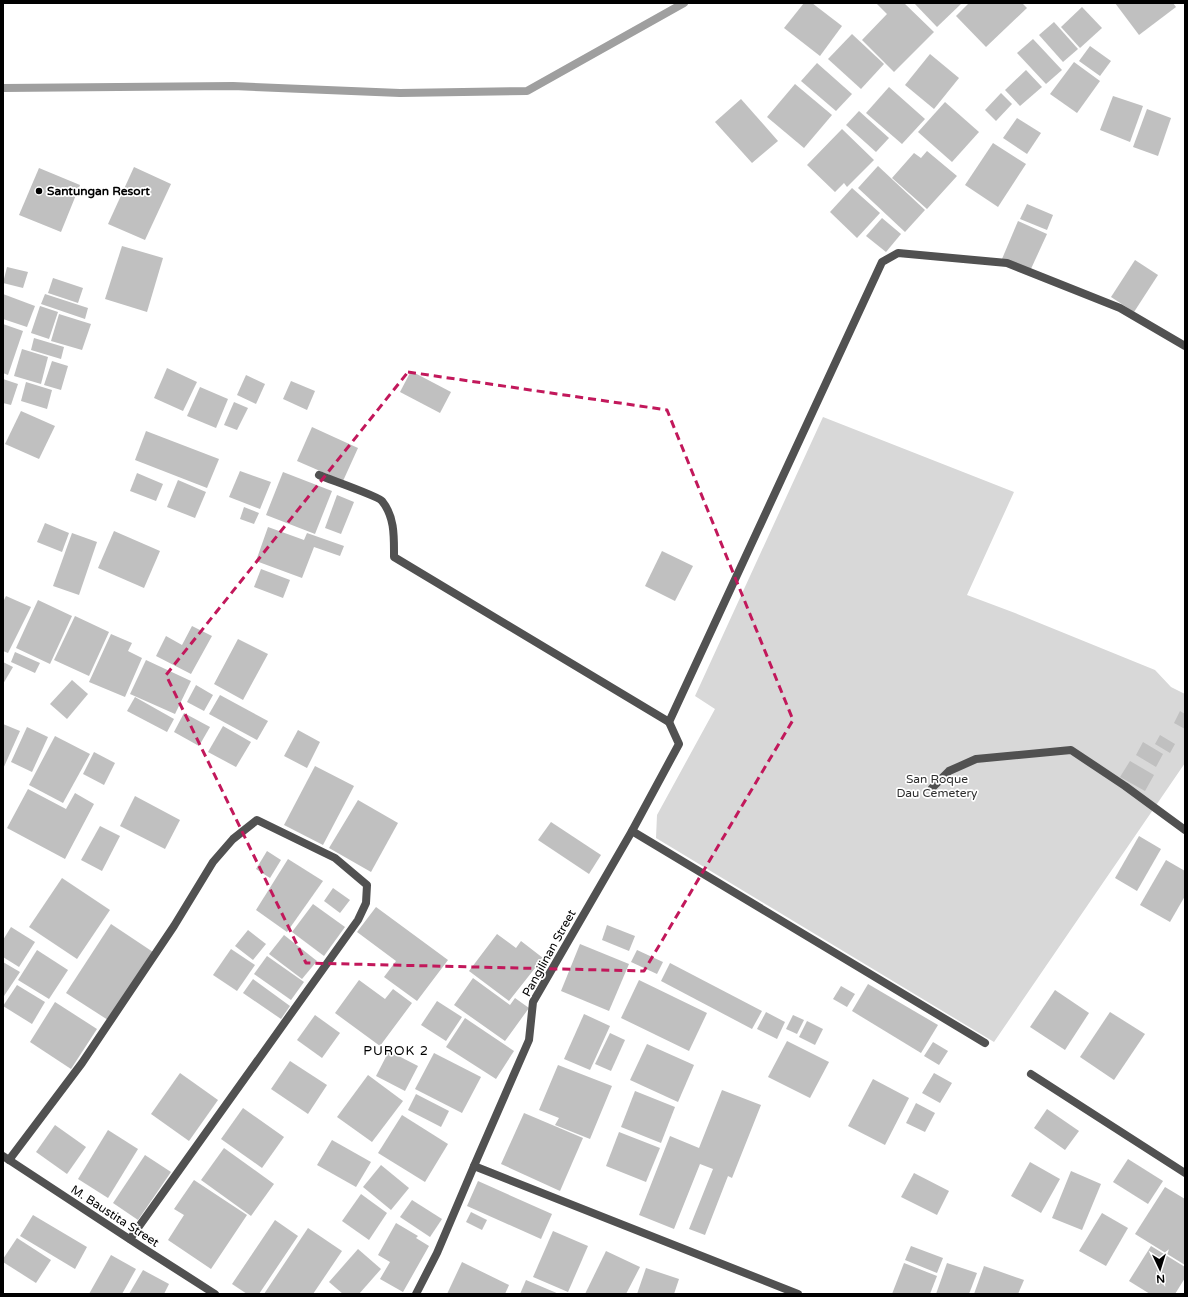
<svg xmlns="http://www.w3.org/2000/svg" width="1188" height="1297" font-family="'Varela Round',sans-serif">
  <rect width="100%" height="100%" fill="#fff"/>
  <polygon fill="#d8d8d8" points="823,417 1014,492 967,595 1015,613 1155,670 1171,687 1185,694 1185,763 994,1042 656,838 657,815 715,709 695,696"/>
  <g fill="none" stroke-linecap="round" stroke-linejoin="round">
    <polyline stroke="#9f9f9f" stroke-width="8" points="3,88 233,86 400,93 527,91 684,3"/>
  </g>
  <g fill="#c0c0c0">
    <polygon points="804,3 812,3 842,26 820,56 784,28"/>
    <polygon points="876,3 904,3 934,32 894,72 862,40 887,14"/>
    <polygon points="914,3 962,3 937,27"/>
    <polygon points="969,3 1022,3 1027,8 986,47 956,16"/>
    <polygon points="1115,3 1173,3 1176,7 1139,35"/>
    <polygon points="1082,7 1102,28 1080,48 1061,27"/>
    <polygon points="1054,22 1078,49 1063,62 1039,35"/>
    <polygon points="852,34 884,64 861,89 828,59"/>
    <polygon points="1033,39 1062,70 1046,84 1017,53"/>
    <polygon points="1090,46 1111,61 1100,76 1079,61"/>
    <polygon points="930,54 959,78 934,109 905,85"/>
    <polygon points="1074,62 1100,81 1077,113 1050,94"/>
    <polygon points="817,63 852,94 836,111 801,81"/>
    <polygon points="1026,70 1042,87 1020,106 1005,90"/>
    <polygon points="795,84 832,115 804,148 767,117"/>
    <polygon points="889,87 925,119 902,144 866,113"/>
    <polygon points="1001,93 1012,104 996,121 985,110"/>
    <polygon points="1113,96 1143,106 1130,142 1100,130"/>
    <polygon points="741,99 778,141 752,163 715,122"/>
    <polygon points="945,102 979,132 952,162 918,132"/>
    <polygon points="1147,109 1171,118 1158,156 1133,147"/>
    <polygon points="859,111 889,138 876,152 846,125"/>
    <polygon points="1017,118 1041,133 1027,154 1003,138"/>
    <polygon points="842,129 874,160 847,187 844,183 835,192 807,165"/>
    <polygon points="993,143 1026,164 998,207 965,185"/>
    <polygon points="927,151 957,176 927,209 892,178 914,153 921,158"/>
    <polygon points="878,166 925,210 905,232 858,188"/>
    <polygon points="134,167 171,184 145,240 108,224"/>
    <polygon points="39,168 80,185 61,232 19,215"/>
    <polygon points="852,188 880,213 857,238 830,212"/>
    <polygon points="1027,204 1053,215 1047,230 1020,219"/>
    <polygon points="882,218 901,234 886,252 866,236"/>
    <polygon points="1018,221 1047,234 1030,271 1002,259"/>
    <polygon points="122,246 163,258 147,312 105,299"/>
    <polygon points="1135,260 1158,275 1134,312 1111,297"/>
    <polygon points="7,267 28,272 23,288 3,283"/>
    <polygon points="53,278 83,288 78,303 48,293"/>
    <polygon points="3,294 35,306 27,327 3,319"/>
    <polygon points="45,294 88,308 85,319 41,304"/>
    <polygon points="40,306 58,312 49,339 31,333"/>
    <polygon points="59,314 91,324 82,350 51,341"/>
    <polygon points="3,324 23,331 8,375 3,373"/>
    <polygon points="34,338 64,347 61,359 31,350"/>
    <polygon points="22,349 48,357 41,384 14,376"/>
    <polygon points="52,361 68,366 61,390 44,385"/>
    <polygon points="167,368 197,382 183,411 154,398"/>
    <polygon points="411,371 451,392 440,413 400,392"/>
    <polygon points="246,375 265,384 256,404 237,395"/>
    <polygon points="3,379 18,384 11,405 3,403"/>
    <polygon points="291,381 315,391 307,410 283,399"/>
    <polygon points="26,382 52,390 47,409 21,401"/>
    <polygon points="200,387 228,399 216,428 187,416"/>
    <polygon points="234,402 248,408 237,430 224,425"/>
    <polygon points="21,411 55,426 39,459 5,444"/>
    <polygon points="312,427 358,448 343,481 297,461"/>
    <polygon points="146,431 219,459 207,488 135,460"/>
    <polygon points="240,471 271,482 260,509 229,497"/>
    <polygon points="283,472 332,491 315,534 266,515"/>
    <polygon points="137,473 163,484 156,501 130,491"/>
    <polygon points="178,480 206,492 195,518 167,507"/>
    <polygon points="337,495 354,502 341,534 325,528"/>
    <polygon points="244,507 259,513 254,524 240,519"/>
    <polygon points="45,523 69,533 62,552 37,542"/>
    <polygon points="268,527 304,540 307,533 344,546 340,556 314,547 302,578 256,561"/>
    <polygon points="114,531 160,551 144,588 98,568"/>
    <polygon points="72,533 97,542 79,595 53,586"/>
    <polygon points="662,551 693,566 675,601 645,586"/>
    <polygon points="261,569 290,580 283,598 254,587"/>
    <polygon points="6,596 31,607 8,653 3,651 3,602"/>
    <polygon points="38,600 72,616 50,664 16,648"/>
    <polygon points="75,616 109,632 89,676 54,660"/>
    <polygon points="192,626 212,636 191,674 156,656 166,636 182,645"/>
    <polygon points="111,634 132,643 128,651 142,658 125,697 89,682"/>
    <polygon points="238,639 268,654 243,700 214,684"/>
    <polygon points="15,652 40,663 35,673 11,662"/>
    <polygon points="146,660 191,681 175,714 130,694"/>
    <polygon points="3,662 13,667 3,684"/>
    <polygon points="72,680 88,694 67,719 50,704"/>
    <polygon points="196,685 213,695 204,711 187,702"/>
    <polygon points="220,695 268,721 257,740 209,714"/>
    <polygon points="135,697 174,719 167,732 127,711"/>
    <polygon points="1180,711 1185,714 1185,729 1174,723"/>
    <polygon points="184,713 210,727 199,746 174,732"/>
    <polygon points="3,724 20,731 3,769"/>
    <polygon points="223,726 251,742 236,767 208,752"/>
    <polygon points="27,727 48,737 32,772 11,762"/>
    <polygon points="298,730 320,742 307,768 284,756"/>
    <polygon points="1160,735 1175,744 1170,753 1155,744"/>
    <polygon points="55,736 90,754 63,803 29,785"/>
    <polygon points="1143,742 1163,754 1156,767 1136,755"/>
    <polygon points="94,752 115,763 104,785 83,774"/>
    <polygon points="1130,761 1154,775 1145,791 1120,777"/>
    <polygon points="315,766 354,786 323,845 284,825"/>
    <polygon points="28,789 66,809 75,793 94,804 65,859 7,828"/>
    <polygon points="135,796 180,820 165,849 120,826"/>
    <polygon points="358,800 398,823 371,872 329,848"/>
    <polygon points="551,822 601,855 589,874 538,840"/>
    <polygon points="100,826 120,836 102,871 81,860"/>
    <polygon points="1139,836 1161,849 1137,891 1115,878"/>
    <polygon points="267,851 281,860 270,878 256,869"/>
    <polygon points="288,859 323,881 287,932 256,910"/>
    <polygon points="1166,860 1185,871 1185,896 1170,922 1140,905"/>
    <polygon points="62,878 110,910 77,959 29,927"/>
    <polygon points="333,888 350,900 340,913 324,901"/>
    <polygon points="313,904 345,927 324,956 292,932"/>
    <polygon points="376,907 448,960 417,1001 384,977 396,961 357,932"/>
    <polygon points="111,924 153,952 108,1020 66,993"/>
    <polygon points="607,925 635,936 629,951 602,940"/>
    <polygon points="11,927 35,942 19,967 3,957 3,940"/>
    <polygon points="248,930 266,944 253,960 235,946"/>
    <polygon points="497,934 516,948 521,941 543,958 509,1001 469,971"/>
    <polygon points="284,935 317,961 302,979 269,954"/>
    <polygon points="580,944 629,964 609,1011 561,991"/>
    <polygon points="231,949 255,965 237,991 213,975"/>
    <polygon points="37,950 68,970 49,999 18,980"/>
    <polygon points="637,950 663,962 657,974 631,962"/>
    <polygon points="267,956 304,982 291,1000 254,974"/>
    <polygon points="3,962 20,972 4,996 3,995"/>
    <polygon points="670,963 762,1011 752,1029 661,981"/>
    <polygon points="473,978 510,1005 515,998 529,1008 505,1041 454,1005"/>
    <polygon points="253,979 290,1006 281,1019 243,993"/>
    <polygon points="359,980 385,999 393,989 412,1003 380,1046 335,1013"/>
    <polygon points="639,980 707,1013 689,1051 621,1018"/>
    <polygon points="868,984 938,1025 921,1053 852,1011"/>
    <polygon points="17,985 45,1002 32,1024 3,1006"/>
    <polygon points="841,986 855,994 847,1007 833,999"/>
    <polygon points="1055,990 1089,1013 1065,1050 1030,1027"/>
    <polygon points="437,1001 462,1017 446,1041 421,1025"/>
    <polygon points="55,1002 97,1029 71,1069 30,1042"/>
    <polygon points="766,1012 785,1022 777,1039 757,1029"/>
    <polygon points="1110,1012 1145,1034 1114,1080 1080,1057"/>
    <polygon points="584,1014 610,1026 590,1070 564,1059"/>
    <polygon points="315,1015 340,1033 322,1058 297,1040"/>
    <polygon points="793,1015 804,1020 797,1034 786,1029"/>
    <polygon points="465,1018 514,1051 496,1079 446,1047"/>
    <polygon points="807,1021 823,1029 815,1045 799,1037"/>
    <polygon points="610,1033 625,1040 611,1071 595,1064"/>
    <polygon points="787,1041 829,1062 810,1098 768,1077"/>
    <polygon points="933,1042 948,1051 939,1065 924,1056"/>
    <polygon points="647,1044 694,1065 678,1102 630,1080"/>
    <polygon points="389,1051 418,1066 405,1091 376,1076"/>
    <polygon points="434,1053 481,1077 462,1113 415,1089"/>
    <polygon points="290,1061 327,1085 308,1114 271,1089"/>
    <polygon points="558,1065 612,1086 590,1139 555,1125 559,1118 539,1110"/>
    <polygon points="180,1073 218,1100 189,1141 151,1114"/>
    <polygon points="934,1073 952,1083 940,1103 922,1093"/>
    <polygon points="368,1075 403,1101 372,1142 337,1117"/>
    <polygon points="873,1079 909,1098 885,1145 848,1126"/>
    <polygon points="722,1090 761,1105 732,1178 728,1176 705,1235 689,1229 713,1169 700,1164 674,1229 639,1215 670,1136 699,1148"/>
    <polygon points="635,1091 675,1107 661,1143 621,1127"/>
    <polygon points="416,1094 449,1111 441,1127 408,1110"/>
    <polygon points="916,1103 935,1113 925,1132 906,1123"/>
    <polygon points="243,1108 284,1137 262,1168 221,1139"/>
    <polygon points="1047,1109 1079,1131 1065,1150 1034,1128"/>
    <polygon points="524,1113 583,1138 560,1191 501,1164"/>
    <polygon points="402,1115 448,1144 425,1182 378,1153"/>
    <polygon points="55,1125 86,1147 67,1174 36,1152"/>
    <polygon points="108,1130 138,1149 108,1198 78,1179"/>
    <polygon points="619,1132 660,1148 646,1182 606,1166"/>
    <polygon points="332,1140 371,1162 356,1187 317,1165"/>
    <polygon points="224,1148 274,1184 251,1216 201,1180"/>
    <polygon points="145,1155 171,1172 138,1220 113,1203"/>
    <polygon points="1128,1159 1163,1181 1148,1204 1113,1182"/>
    <polygon points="1030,1162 1060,1179 1041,1213 1011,1196"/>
    <polygon points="381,1165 409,1188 391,1210 363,1187"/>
    <polygon points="1071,1171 1101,1184 1082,1230 1052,1218"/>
    <polygon points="914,1173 949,1191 937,1215 901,1197"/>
    <polygon points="194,1180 247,1215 211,1269 168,1240 184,1215 174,1209"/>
    <polygon points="478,1181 552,1214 541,1239 467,1206"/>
    <polygon points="1165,1187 1185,1199 1185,1265 1135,1234"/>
    <polygon points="361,1194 387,1213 369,1240 342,1221"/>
    <polygon points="412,1200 442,1219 430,1237 400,1217"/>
    <polygon points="471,1212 487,1220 482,1230 466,1222"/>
    <polygon points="1102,1213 1128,1228 1106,1266 1079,1251"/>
    <polygon points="33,1215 87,1247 75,1269 20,1236"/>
    <polygon points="275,1220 298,1236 259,1294 247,1294 232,1284"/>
    <polygon points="396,1223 418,1236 416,1238 429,1246 403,1292 380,1279 390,1262 378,1255"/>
    <polygon points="308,1228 342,1251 313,1294 264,1294"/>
    <polygon points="553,1231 588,1246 568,1292 533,1277"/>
    <polygon points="17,1238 51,1260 36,1283 3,1262 3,1259"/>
    <polygon points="911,1246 943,1258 937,1273 905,1260"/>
    <polygon points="1151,1246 1185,1267 1185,1278 1175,1294 1150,1294 1129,1281"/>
    <polygon points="358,1249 381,1269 359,1294 343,1294 329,1282"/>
    <polygon points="606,1251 640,1267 626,1294 585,1294"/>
    <polygon points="111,1255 136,1269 122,1294 89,1294"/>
    <polygon points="462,1262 509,1285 505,1294 447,1294"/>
    <polygon points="904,1263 937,1276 930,1294 892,1294"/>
    <polygon points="947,1263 977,1273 969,1294 936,1294"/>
    <polygon points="984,1266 1024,1280 1018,1294 974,1294"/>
    <polygon points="646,1268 679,1279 674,1294 637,1294"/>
    <polygon points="143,1270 169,1284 164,1294 129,1294"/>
    <polygon points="526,1280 559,1294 520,1294"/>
  </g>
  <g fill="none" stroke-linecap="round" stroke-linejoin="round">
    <polyline stroke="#515151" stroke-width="8" points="932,788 949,771 976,759 1071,750 1125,786 1185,830"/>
    <g stroke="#515151" stroke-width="8">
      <path d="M319,475C328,479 378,496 382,501C395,517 394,537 394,557L669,722L679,744L632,831L533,1002L529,1040L474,1166L437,1253L416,1294"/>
      <polyline points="669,722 882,262 898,253 1007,263 1120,308 1185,346"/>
      <polyline points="632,831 985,1043"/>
      <polyline points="1031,1074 1185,1173"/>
      <polyline points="3,1156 140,1246 215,1294"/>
      <polyline points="9,1160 82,1063 174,926 213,862 233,839 257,820 335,858 367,885 366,903 358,920 130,1239"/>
      <polyline points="474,1166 798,1294"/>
    </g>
  </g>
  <path fill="none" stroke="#c2185b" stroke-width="3" stroke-dasharray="8 5" stroke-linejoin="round" d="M408,372L667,410L793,720L644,971L306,963L166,675Z"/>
  <circle fill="#000" stroke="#fff" stroke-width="1.5" cx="39" cy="191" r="4"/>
  <g text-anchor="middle" stroke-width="3.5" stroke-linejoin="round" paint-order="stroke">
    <g font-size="12" font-weight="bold" fill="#000" stroke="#fff" text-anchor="start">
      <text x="47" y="195">Santungan Resort</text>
    </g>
    <g font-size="12" fill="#2f2f2f" stroke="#fff">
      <text x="937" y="783">San Roque<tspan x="937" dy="14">Dau Cemetery</tspan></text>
    </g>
    <g font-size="12" fill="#000" stroke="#fff">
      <text transform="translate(549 953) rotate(-61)" y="4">Pangilinan Street</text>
      <text transform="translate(115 1216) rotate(33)" y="4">M. Baustita Street</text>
    </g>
    <g font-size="13" letter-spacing="1" fill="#000" stroke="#fff">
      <text x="396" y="1055">PUROK 2</text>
    </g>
  </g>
  <rect width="1188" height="1297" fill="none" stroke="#000000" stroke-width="8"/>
  <g transform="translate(1160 1269) rotate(176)" stroke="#ffffff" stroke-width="3" paint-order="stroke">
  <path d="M0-3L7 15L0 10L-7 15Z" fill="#000000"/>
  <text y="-6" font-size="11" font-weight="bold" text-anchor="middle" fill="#000000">N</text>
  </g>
</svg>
